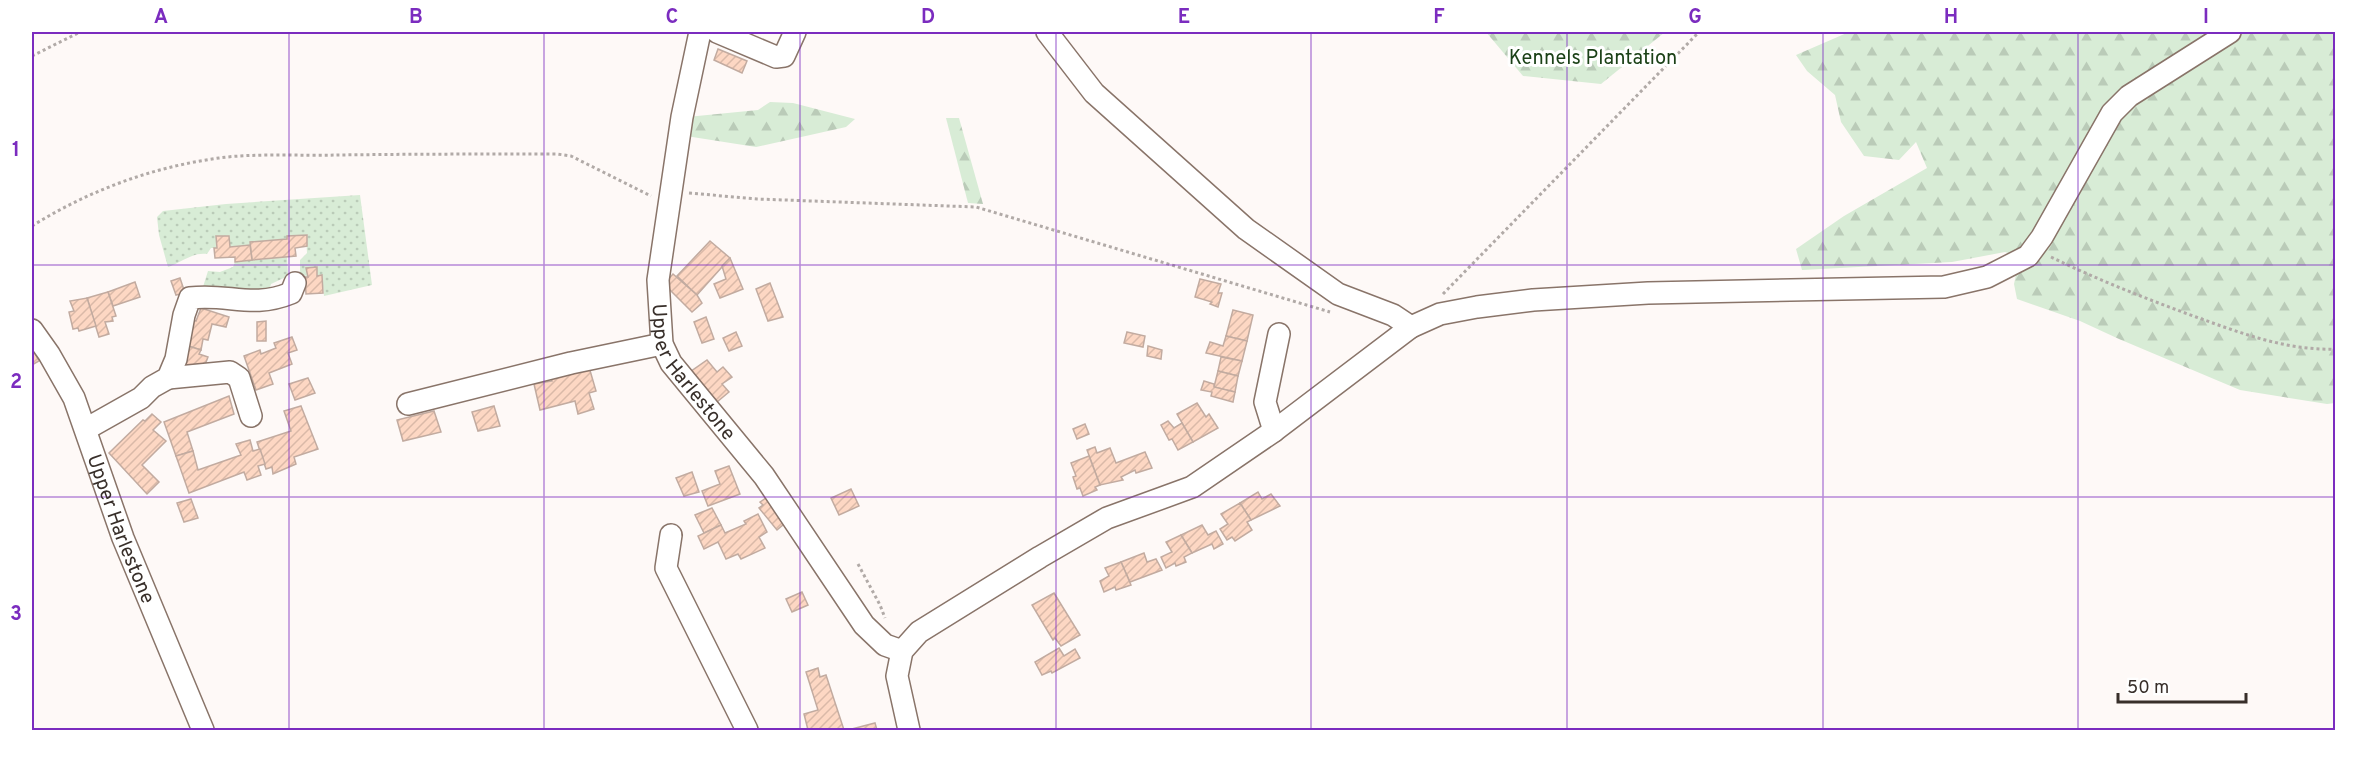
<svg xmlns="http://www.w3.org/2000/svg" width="2367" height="762" font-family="Overpass,sans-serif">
  <defs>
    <pattern id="grass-dots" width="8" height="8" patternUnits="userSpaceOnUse" patternTransform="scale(1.5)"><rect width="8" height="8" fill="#d8ecd6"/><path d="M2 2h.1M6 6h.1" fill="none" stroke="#bacbb8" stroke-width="1.8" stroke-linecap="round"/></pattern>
    <pattern id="forest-firs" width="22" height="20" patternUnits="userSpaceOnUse" patternTransform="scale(1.5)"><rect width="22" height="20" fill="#d8ecd6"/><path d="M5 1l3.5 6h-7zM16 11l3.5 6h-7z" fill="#bacbb8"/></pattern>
    <pattern id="building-hatch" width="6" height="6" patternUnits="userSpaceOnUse" patternTransform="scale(1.5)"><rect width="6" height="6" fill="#fdd7c3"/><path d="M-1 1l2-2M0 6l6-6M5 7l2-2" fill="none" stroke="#dab9a8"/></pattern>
  </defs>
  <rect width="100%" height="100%" fill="#fef9f7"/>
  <g fill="url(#grass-dots)">
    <path d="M360,195L372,285L324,296L322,276H317L316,267L307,268L308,277L300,273V260L307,253L306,235L287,236V239L250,242V245L230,247L229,236H217V248H211L207,254C192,252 181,263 168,267L159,235L157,217L163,211L226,204Z"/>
    <polygon points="287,257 288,276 271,284 268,294 202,290 208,271 220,272 233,267 235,262"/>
  </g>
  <g fill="url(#forest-firs)">
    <polygon points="1486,32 1665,32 1601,84 1523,76"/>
    <polygon points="1849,32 2335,32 2335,403 2327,404 2240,390 2119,339 2080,321 2017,299 2014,284 2017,270 2015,255 2005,252 1952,262 1802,270 1796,249 1844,216 1927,168 1916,142 1899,160 1864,156 1841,122 1835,95 1807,71 1796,55"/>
    <polygon points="770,102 793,103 855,119 846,127 756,147 686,136 687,117 758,110"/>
    <polygon points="946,118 959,118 983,204 968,203"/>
  </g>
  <g fill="url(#building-hatch)" stroke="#c2aba0" stroke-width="1.5">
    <polygon points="718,49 747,61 742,73 714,60"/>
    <polygon points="307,235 307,246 295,248 296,256 252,260 250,242 287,239 287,236"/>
    <polygon points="216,236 229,236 230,247 250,245 252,260 235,262 235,257 215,258 214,248 217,248"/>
    <polygon points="710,241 730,258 697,295 677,276"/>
    <polygon points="730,258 743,289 720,298 714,284 726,279 722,266"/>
    <polygon points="317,267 317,276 322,275 323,293 306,294 305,277 308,277 306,268"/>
    <polygon points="673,274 697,295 702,303 692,312 664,284"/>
    <polygon points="180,278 185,293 176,295 171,281"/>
    <polygon points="1200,279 1221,284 1218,293 1222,293 1218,307 1210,304 1212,302 1195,297"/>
    <polygon points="135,282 140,297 113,306 108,292"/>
    <polygon points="770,283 783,317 768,321 756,289"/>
    <polygon points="108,292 116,316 112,317 113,321 105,322 109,334 99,337 87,298"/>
    <polygon points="87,298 96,326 79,331 78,328 73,329 69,312 74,311 70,301"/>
    <polygon points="201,308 229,317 226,327 212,324 208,340 203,339 201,350 185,345 192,320 196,321"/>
    <polygon points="1233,310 1253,315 1247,341 1226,336"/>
    <polygon points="706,317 714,339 702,343 694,322"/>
    <polygon points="266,321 266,341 257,341 257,322"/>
    <polygon points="736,332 742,346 729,351 723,338"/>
    <polygon points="1127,332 1145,336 1143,347 1124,343"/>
    <polygon points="1226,336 1247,341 1242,361 1206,353 1210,342 1223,346"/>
    <polygon points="292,337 297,350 288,353 292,364 269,373 273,384 256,390 244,356 260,350 261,354 276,348 274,343"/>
    <polygon points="185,345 201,350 199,354 208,357 203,370 178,367"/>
    <polygon points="1148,346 1162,350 1161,359 1147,356"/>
    <polygon points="32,348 39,361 32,365"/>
    <polygon points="1221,357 1242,361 1238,376 1218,371"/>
    <polygon points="707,360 717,372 723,367 732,377 722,384 729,392 717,402 690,372"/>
    <polygon points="589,367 596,391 589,393 594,409 578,414 575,401 540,410 534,384 552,381 550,376"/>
    <polygon points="1218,371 1238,376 1235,392 1214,387"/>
    <polygon points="308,378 315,393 295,400 289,384"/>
    <polygon points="1204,381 1214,384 1214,387 1235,392 1233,402 1211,396 1212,392 1201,390"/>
    <polygon points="229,396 234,414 187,432 193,451 176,456 164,422"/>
    <polygon points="1197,403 1206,417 1209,414 1218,428 1193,442 1177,414"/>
    <polygon points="301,406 318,449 294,457 296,464 273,474 272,467 266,469 257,442 291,431 284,411"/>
    <polygon points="494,406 500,426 478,431 472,412"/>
    <polygon points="434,411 441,432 403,441 397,420"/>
    <polygon points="152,414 161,422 153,430 166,441 142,465 159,482 147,494 109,453 143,420 145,421"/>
    <polygon points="1168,421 1174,428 1182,423 1193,442 1178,450 1172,439 1169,440 1161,425"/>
    <polygon points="1085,424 1089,434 1077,439 1073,429"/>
    <polygon points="250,440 253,451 260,449 265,464 258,466 261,475 247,480 244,472 189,493 176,456 193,451 198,470 241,455 236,444"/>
    <polygon points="1095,447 1097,453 1110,448 1116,463 1145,452 1152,468 1136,473 1135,470 1121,477 1123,480 1100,485 1087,450"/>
    <polygon points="1089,456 1100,485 1095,487 1097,490 1083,496 1080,488 1077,489 1073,477 1076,476 1071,463"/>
    <polygon points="729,466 740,494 708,506 702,491 720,484 715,471"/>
    <polygon points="692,472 699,492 684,496 676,478"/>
    <polygon points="851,489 859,506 839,515 831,498"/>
    <polygon points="1258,492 1262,499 1271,494 1280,506 1251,520 1240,503"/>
    <polygon points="769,496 789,520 777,530 759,508 763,505 760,502"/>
    <polygon points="191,499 198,518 184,522 177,503"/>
    <polygon points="1240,503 1251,520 1247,522 1252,530 1235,541 1232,537 1227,540 1220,529 1228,524 1221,514"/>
    <polygon points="712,508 721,525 704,533 695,515"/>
    <polygon points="758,514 767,532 759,537 765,548 741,559 738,554 726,559 718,542 704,549 698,536 721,525 725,533 746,524 744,521"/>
    <polygon points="1202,525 1208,535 1216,531 1223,544 1214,549 1212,544 1192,553 1181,535"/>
    <polygon points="1181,535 1192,553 1184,557 1186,562 1176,566 1175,563 1166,568 1161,557 1172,552 1166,542"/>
    <polygon points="1144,553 1147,562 1156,559 1162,570 1130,582 1121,562"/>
    <polygon points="1121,562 1131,585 1116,590 1115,587 1104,592 1100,581 1109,576 1105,568"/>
    <polygon points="802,592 808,605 792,612 786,599"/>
    <polygon points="1054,593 1080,635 1061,646 1055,638 1053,640 1032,605"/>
    <polygon points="1059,648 1064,656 1075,649 1080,658 1052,673 1051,671 1042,675 1035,662"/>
    <polygon points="818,668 820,677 826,675 844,730 808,730 804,714 818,710 806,672"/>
    <polygon points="875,723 877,730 848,730"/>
  </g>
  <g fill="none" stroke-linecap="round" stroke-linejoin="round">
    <g stroke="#897469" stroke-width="24">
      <g id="minor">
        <path id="s1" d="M700,32L682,117L658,280L662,344L671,363L764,476L864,625L885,645L902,651"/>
        <polyline points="717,32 776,57 784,56 795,32"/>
        <polyline points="1047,32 1094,93 1246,229 1338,294 1393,315 1411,327"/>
        <path id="s2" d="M32,330L49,354L74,398L123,538L203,730"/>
        <polyline points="168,378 230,372 239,378 251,416"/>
        <polyline points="408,404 571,363 662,344"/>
        <path d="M86,429L141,398L152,387L168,378L176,359L184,315L190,298C228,293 252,309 291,293L295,283"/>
        <polyline points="1274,431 1265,402 1279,334"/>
        <polyline points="671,535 666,568 747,730"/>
        <polyline points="909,730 897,676 902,651 919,632 1040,557 1107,518 1192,487 1274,431 1411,327 1440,314 1477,307 1533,300 1648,293 1944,287 1987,277 2028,256 2042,237 2112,113 2129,96 2230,32"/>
      </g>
    </g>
    <g stroke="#b1aaa7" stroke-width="3" stroke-dasharray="3 3" stroke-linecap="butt">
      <polyline points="32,56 80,32"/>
      <polyline points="689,193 757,199 976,207 1330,312"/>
      <path d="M32,226C88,191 152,167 219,158C255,153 301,156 338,155C411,154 484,154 557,154L571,156L651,196"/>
      <path d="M2051,257C2098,280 2147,299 2196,317C2241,333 2287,351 2336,349"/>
      <polyline points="1443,294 1699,32"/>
      <polyline points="858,564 880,605 885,618"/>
    </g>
    <use href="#minor" stroke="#fff" stroke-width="21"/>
  </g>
  <path fill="none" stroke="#7b2cbf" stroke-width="1.5" stroke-opacity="0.55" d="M289,32V730M544,32V730M800,32V730M1056,32V730M1311,32V730M1567,32V730M1823,32V730M2078,32V730M32,265H2336M32,497H2336"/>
  <g text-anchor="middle" stroke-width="6" stroke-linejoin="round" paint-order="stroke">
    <g font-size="20" fill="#1b4117" stroke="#fff">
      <text x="1593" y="64">Kennels Plantation</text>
    </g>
    <g font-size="20" fill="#382f2a" stroke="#fff">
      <text dy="7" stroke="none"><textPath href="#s1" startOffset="354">Upper Harlestone</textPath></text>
      <text dy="7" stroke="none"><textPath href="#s2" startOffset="219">Upper Harlestone</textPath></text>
    </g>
  </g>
  <rect width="2367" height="762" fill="none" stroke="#ffffff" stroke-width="66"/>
  <path d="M2118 693v9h128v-9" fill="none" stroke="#382f2a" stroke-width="3"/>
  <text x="2127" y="693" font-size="18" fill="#382f2a" stroke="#ffffff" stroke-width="4.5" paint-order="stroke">50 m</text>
  <rect x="33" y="33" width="2301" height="696" fill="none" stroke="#7b2cbf" stroke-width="2"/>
  <g font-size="20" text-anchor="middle" font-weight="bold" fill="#7b2cbf">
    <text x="161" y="23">A</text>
    <text x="416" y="23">B</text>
    <text x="672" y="23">C</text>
    <text x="928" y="23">D</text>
    <text x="1184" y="23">E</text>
    <text x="1439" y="23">F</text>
    <text x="1695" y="23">G</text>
    <text x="1951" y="23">H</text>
    <text x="2206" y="23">I</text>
    <text x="16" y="156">1</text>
    <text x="16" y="388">2</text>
    <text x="16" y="620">3</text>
  </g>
</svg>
